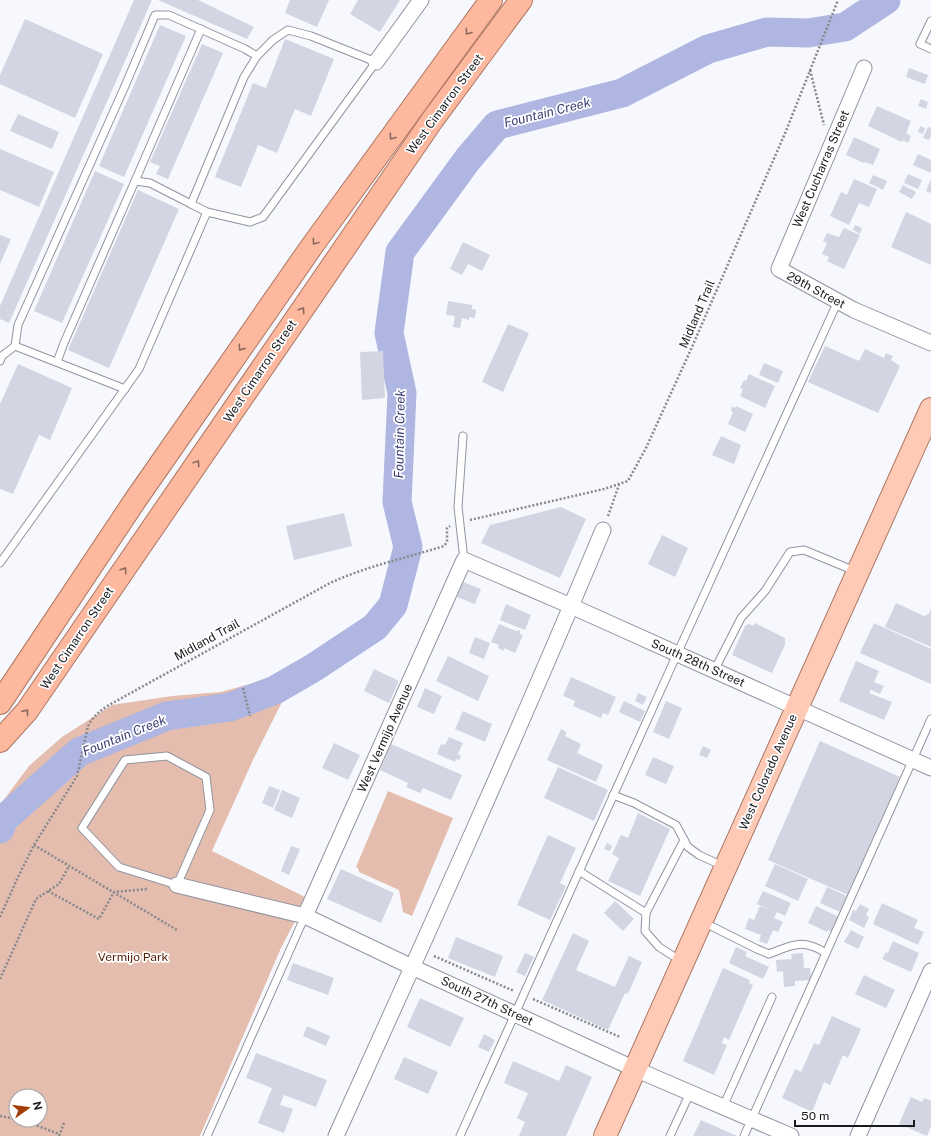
<svg xmlns="http://www.w3.org/2000/svg" width="931" height="1136" font-family="'Public Sans',sans-serif">
  <rect width="100%" height="100%" fill="#f7f8fd"/>
  <g fill="#e4bdae" fill-rule="evenodd">
    <path d="M301,664L253,760L212,851L307,898L281,948L200,1136H0V805L29,766L62,737L112,705L172,696L221,692L271,678ZM16,1096H40V1120H16Z"/>
    <polygon points="388,791 453,818 412,916 403,912 399,890 359,872 358,868 356,867"/>
  </g>
  <g fill="none" stroke-linecap="round" stroke-linejoin="round">
    <polyline stroke="#afb6e1" stroke-width="29" points="0,829 4,819 79,752 167,716 230,707 275,690 313,668 375,627 393,605 408,547 397,502 402,393 389,333 400,252 468,159 497,125 622,93 708,49 767,32 808,33 845,27 886,0"/>
  </g>
  <g fill="#d3d5e2">
    <polygon points="134,0 152,0 9,323 0,319 0,306"/>
    <polygon points="158,0 198,0 254,27 247,39"/>
    <polygon points="290,0 329,0 317,27 285,13"/>
    <polygon points="358,0 400,0 380,32 350,14"/>
    <polygon points="25,19 103,54 75,118 0,84 0,75"/>
    <polygon points="160,25 186,36 124,177 99,166"/>
    <polygon points="285,39 334,59 311,116 295,109 277,153 258,145 241,187 215,177 253,83 266,88"/>
    <polygon points="202,44 223,53 168,179 156,174 160,166 150,162"/>
    <polygon points="909,68 928,75 925,84 906,77"/>
    <polygon points="921,99 928,102 926,109 918,106"/>
    <polygon points="877,106 911,121 906,133 911,136 908,143 903,140 902,142 868,126"/>
    <polygon points="18,114 59,132 52,149 10,131"/>
    <polygon points="920,126 925,128 923,134 918,132"/>
    <polygon points="928,127 931,128 931,136 929,140 923,138"/>
    <polygon points="854,137 880,149 873,165 865,162 864,163 846,155"/>
    <polygon points="0,149 54,172 39,207 0,190"/>
    <polygon points="918,154 931,160 931,173 913,165"/>
    <polygon points="95,171 124,184 62,323 34,311"/>
    <polygon points="908,174 922,180 918,189 904,183"/>
    <polygon points="873,175 887,181 883,190 869,183"/>
    <polygon points="854,179 877,189 869,207 859,203 849,225 830,216 841,192 847,195"/>
    <polygon points="931,179 931,193 926,191"/>
    <polygon points="903,185 916,192 912,199 899,192"/>
    <polygon points="138,190 179,209 109,368 68,350"/>
    <polygon points="906,212 931,224 931,265 891,247"/>
    <polygon points="855,225 862,228 860,234 853,230"/>
    <polygon points="844,228 860,235 844,269 827,261 829,257 822,254 827,243 823,241 827,233 839,237"/>
    <polygon points="0,235 11,239 0,264"/>
    <polygon points="463,242 490,255 482,271 468,264 462,275 450,269"/>
    <polygon points="448,301 472,305 472,309 476,310 475,318 469,317 469,320 462,318 460,328 453,327 455,316 446,315"/>
    <polygon points="508,324 529,333 503,392 482,382"/>
    <polygon points="825,346 859,361 865,349 884,358 886,353 893,356 891,360 900,366 878,413 808,382"/>
    <polygon points="383,351 385,398 362,400 360,352"/>
    <polygon points="764,363 783,371 778,383 759,375"/>
    <polygon points="18,364 72,388 50,440 39,435 13,494 0,489 0,404"/>
    <polygon points="749,374 775,386 765,408 740,396 743,389 740,388 744,380 746,381"/>
    <polygon points="732,406 735,408 736,406 753,414 745,432 728,424 733,412 731,411"/>
    <polygon points="721,436 741,445 734,464 712,455"/>
    <polygon points="561,507 586,519 560,578 481,543 490,525"/>
    <polygon points="344,513 352,546 294,560 286,526"/>
    <polygon points="662,535 688,548 675,577 648,564"/>
    <polygon points="463,582 481,589 475,604 457,597"/>
    <polygon points="896,603 924,616 929,614 931,608 931,647 885,627"/>
    <polygon points="506,604 531,615 525,630 500,620"/>
    <polygon points="755,623 785,638 785,645 772,673 732,655 745,626 749,624 753,626"/>
    <polygon points="874,623 931,649 931,684 860,653"/>
    <polygon points="499,624 516,631 520,630 520,634 523,635 515,653 504,648 504,651 498,648 499,645 491,642"/>
    <polygon points="475,637 490,643 484,659 469,653"/>
    <polygon points="448,656 489,676 478,701 436,681"/>
    <polygon points="856,661 879,671 874,682 884,686 880,694 871,690 869,693 892,702 884,720 839,701"/>
    <polygon points="374,669 399,681 389,703 364,691"/>
    <polygon points="571,677 616,697 608,715 603,713 601,718 573,706 575,701 563,696"/>
    <polygon points="425,688 442,696 434,714 417,707"/>
    <polygon points="638,693 647,697 643,705 635,701"/>
    <polygon points="624,701 645,711 640,722 619,712"/>
    <polygon points="666,701 682,708 669,739 653,732"/>
    <polygon points="463,711 492,724 485,742 455,729"/>
    <polygon points="561,729 567,732 565,736 581,744 577,753 603,765 596,782 547,760"/>
    <polygon points="449,737 463,743 458,754 461,756 459,760 456,759 455,762 437,754 441,744 445,745"/>
    <polygon points="820,741 900,777 848,895 768,860"/>
    <polygon points="334,743 360,755 348,780 322,768"/>
    <polygon points="391,744 462,775 451,800 423,788 420,793 406,787 408,783 380,770"/>
    <polygon points="703,746 711,750 707,758 699,755"/>
    <polygon points="653,757 674,766 666,784 645,775"/>
    <polygon points="558,767 608,790 594,821 544,798"/>
    <polygon points="269,786 280,790 273,808 262,803"/>
    <polygon points="282,790 300,798 292,818 274,810"/>
    <polygon points="638,813 670,829 640,896 608,881 619,858 612,854 621,835 628,838"/>
    <polygon points="548,835 576,848 560,883 566,886 550,920 517,905"/>
    <polygon points="607,843 612,846 610,851 604,849"/>
    <polygon points="291,846 300,849 289,875 281,871"/>
    <polygon points="775,864 808,879 798,901 765,886"/>
    <polygon points="341,869 394,893 381,923 327,899"/>
    <polygon points="827,887 847,896 840,912 820,903"/>
    <polygon points="763,891 791,903 785,916 777,912 774,918 783,922 778,932 773,930 767,944 759,941 761,935 745,929 749,918 754,920 760,906 775,912 757,904"/>
    <polygon points="615,901 634,919 623,931 604,913"/>
    <polygon points="882,903 918,920 914,928 924,932 918,945 873,924"/>
    <polygon points="860,904 869,909 866,915 869,917 864,928 849,920 853,910 856,911"/>
    <polygon points="816,906 839,917 832,932 828,930 827,932 808,923"/>
    <polygon points="851,930 864,937 858,949 844,942"/>
    <polygon points="573,933 589,941 576,970 615,987 629,956 642,962 628,994 625,993 608,1030 542,1000"/>
    <polygon points="456,937 503,956 495,977 448,958"/>
    <polygon points="893,941 919,953 911,972 882,959 886,952 888,953"/>
    <polygon points="736,947 747,952 745,956 769,967 763,979 729,963"/>
    <polygon points="525,953 534,957 525,976 516,972"/>
    <polygon points="803,953 804,968 810,968 811,980 795,981 795,986 784,987 783,971 777,972 776,960 792,959 791,954"/>
    <polygon points="293,963 334,978 328,995 287,980"/>
    <polygon points="723,968 750,980 749,983 753,985 729,1040 724,1037 722,1043 727,1045 714,1075 683,1061"/>
    <polygon points="864,975 895,990 886,1008 855,994"/>
    <polygon points="420,998 464,1018 450,1047 407,1027"/>
    <polygon points="832,1016 861,1029 848,1058 843,1055 830,1085 824,1082 812,1112 782,1098 795,1069 801,1072 814,1043 819,1045"/>
    <polygon points="307,1026 330,1036 326,1046 303,1036"/>
    <polygon points="484,1034 495,1040 489,1052 478,1047"/>
    <polygon points="256,1053 327,1080 316,1107 284,1095 280,1105 293,1109 284,1133 258,1123 272,1088 246,1078"/>
    <polygon points="404,1057 438,1072 428,1094 394,1079"/>
    <polygon points="513,1061 559,1081 566,1065 592,1077 566,1136 519,1136 525,1122 517,1118 528,1093 504,1083"/>
    <polygon points="911,1097 922,1102 924,1098 931,1101 931,1126 927,1136 899,1124"/>
    <polygon points="701,1120 737,1136 693,1136"/>
  </g>
  <g fill="none" stroke-linecap="round" stroke-linejoin="round">
    <g stroke="#91949f" stroke-width="9">
      <g id="service">
        <polyline points="931,21 920,44 931,49"/>
        <polyline points="135,181 201,29"/>
        <polyline points="15,346 18,325 125,86 155,15 169,15 245,49 257,56"/>
        <polyline points="0,361 2,356 15,346 125,389"/>
        <polyline points="57,362 64,343 135,181 150,183 191,204"/>
        <polyline points="463,436 458,507 464,560"/>
        <polyline points="0,563 139,369 207,212 250,222 263,217 376,62 311,36 288,30 273,40 257,56 244,77 191,204 207,212"/>
        <polyline points="714,671 741,618 765,591 790,552 804,550 855,571"/>
        <polygon points="167,756 206,777 210,810 177,885 119,867 82,828 125,760"/>
        <polyline points="613,795 634,803 676,825 688,847 699,855 723,866"/>
        <polyline points="579,871 646,913 645,931 659,947 681,961"/>
        <polyline points="646,913 684,840"/>
        <path d="M703,922L757,949L769,954C793,944 803,939 826,953"/>
        <polyline points="723,1107 772,997"/>
        <polyline points="207,1136 305,916"/>
        <polyline points="460,1136 677,654 838,301"/>
        <polyline points="670,1136 690,1093"/>
        <polyline points="744,1136 931,719"/>
      </g>
    </g>
    <g stroke="#91949f" stroke-width="17">
      <g id="minor">
        <polyline points="376,62 421,0"/>
        <polyline points="864,68 779,269 854,310 931,343"/>
        <polyline points="177,885 305,916 412,967 635,1069 791,1136"/>
        <polyline points="305,916 464,560 571,606 931,768"/>
        <path d="M336,1136C427,935 518,734 603,530"/>
        <polyline points="858,1136 931,971"/>
      </g>
    </g>
    <g stroke="#ad7662" stroke-width="24">
      <polyline id="primary" points="605,1136 931,409"/>
    </g>
    <g stroke="#ad7662" stroke-width="24">
      <g id="trunk">
        <polyline points="0,703 136,499 312,246 491,0"/>
        <polyline points="0,741 27,711 433,119 521,0"/>
      </g>
    </g>
    <g stroke="#87888c" stroke-width="2.5" stroke-dasharray="2 2" stroke-linecap="butt">
      <polyline points="810,70 824,125"/>
      <polyline points="608,516 619,485"/>
      <polyline points="470,520 604,489 628,481 646,448 692,347 786,131 838,0"/>
      <polyline points="243,688 250,716"/>
      <polyline points="34,845 177,930"/>
      <polyline points="48,891 99,919 114,892 147,889"/>
      <path d="M0,917L18,877L34,845L77,776L88,726C93,716 100,711 109,705L330,583C367,566 406,558 444,546L447,542V528L450,526"/>
      <polyline points="434,956 514,991"/>
      <polyline points="0,979 36,899 59,884 69,866"/>
      <polyline points="533,999 620,1037"/>
      <polyline points="0,1116 16,1119"/>
      <polyline points="22,1120 59,1134"/>
      <polyline points="59,1136 64,1123"/>
    </g>
    <use href="#service" stroke="#fff" stroke-width="7"/>
    <use href="#minor" stroke="#fff" stroke-width="15"/>
    <use href="#primary" stroke="#fecab6" stroke-width="22"/>
    <use href="#trunk" stroke="#feb89e" stroke-width="22"/>
  </g>
  <defs><path id="oneway-chevron" d="M-2-3.5L2.5 0L-2 3.5" fill="none" stroke-width="1.6" stroke-linecap="round" stroke-linejoin="round"/></defs>
  <g stroke="#8c695e">
    <use href="#oneway-chevron" transform="translate(468 32) rotate(126)"/>
    <use href="#oneway-chevron" transform="translate(392 137) rotate(126)"/>
    <use href="#oneway-chevron" transform="translate(315 242) rotate(126)"/>
    <use href="#oneway-chevron" transform="translate(302 310) rotate(-56)"/>
    <use href="#oneway-chevron" transform="translate(241 348) rotate(125)"/>
    <use href="#oneway-chevron" transform="translate(197 463) rotate(-56)"/>
    <use href="#oneway-chevron" transform="translate(124 570) rotate(-56)"/>
    <use href="#oneway-chevron" transform="translate(26 712) rotate(-51)"/>
  </g>
  <g text-anchor="middle" stroke-width="3.5" stroke-linejoin="round" paint-order="stroke">
    <g font-size="12" fill="#191a1e" stroke="#fff">
      <text transform="translate(445 104) rotate(-54)" y="4">West Cimarron Street</text>
      <text transform="translate(821 169) rotate(-67)" y="4">West Cucharras Street</text>
      <text transform="translate(816 290) rotate(28)" y="4">29th Street</text>
      <text transform="translate(697 314) rotate(-67)" y="4">Midland Trail</text>
      <text transform="translate(260 371) rotate(-56)" y="4">West Cimarron Street</text>
      <text transform="translate(77 638) rotate(-56)" y="4">West Cimarron Street</text>
      <text transform="translate(207 640) rotate(-29)" y="4">Midland Trail</text>
      <text transform="translate(698 663) rotate(24)" y="4">South 28th Street</text>
      <text transform="translate(385 738) rotate(-66)" y="4">West Vermijo Avenue</text>
      <text transform="translate(768 772) rotate(-66)" y="4">West Colorado Avenue</text>
      <text transform="translate(487 1001) rotate(25)" y="4">South 27th Street</text>
    </g>
    <g font-size="12" fill="#581f04" stroke="#fff">
      <text x="133" y="961">Vermijo Park</text>
    </g>
    <g font-size="13" font-style="italic" fill="#3b3f76" stroke="#fff">
      <text transform="translate(547 112) rotate(-14)" y="5">Fountain Creek</text>
      <text transform="translate(399 434) rotate(-89)" y="5">Fountain Creek</text>
      <text transform="translate(124 735) rotate(-22)" y="5">Fountain Creek</text>
    </g>
  </g>
  <g transform="translate(28 1108) rotate(76)"><circle r="19" fill="#ffffff" stroke="#a3a3a5"/>
  <path d="M0-3L7 15L0 10L-7 15Z" fill="#a03c05"/>
  <text y="-6" font-size="11" font-weight="bold" text-anchor="middle" fill="#191a1e">N</text>
  </g>
  <path d="M795 1120v6h119v-6" fill="none" stroke="#191a1e" stroke-width="2"/>
  <text x="801" y="1120" font-size="12" fill="#191a1e" stroke="#ffffff" stroke-width="3" paint-order="stroke">50 m</text>
</svg>
